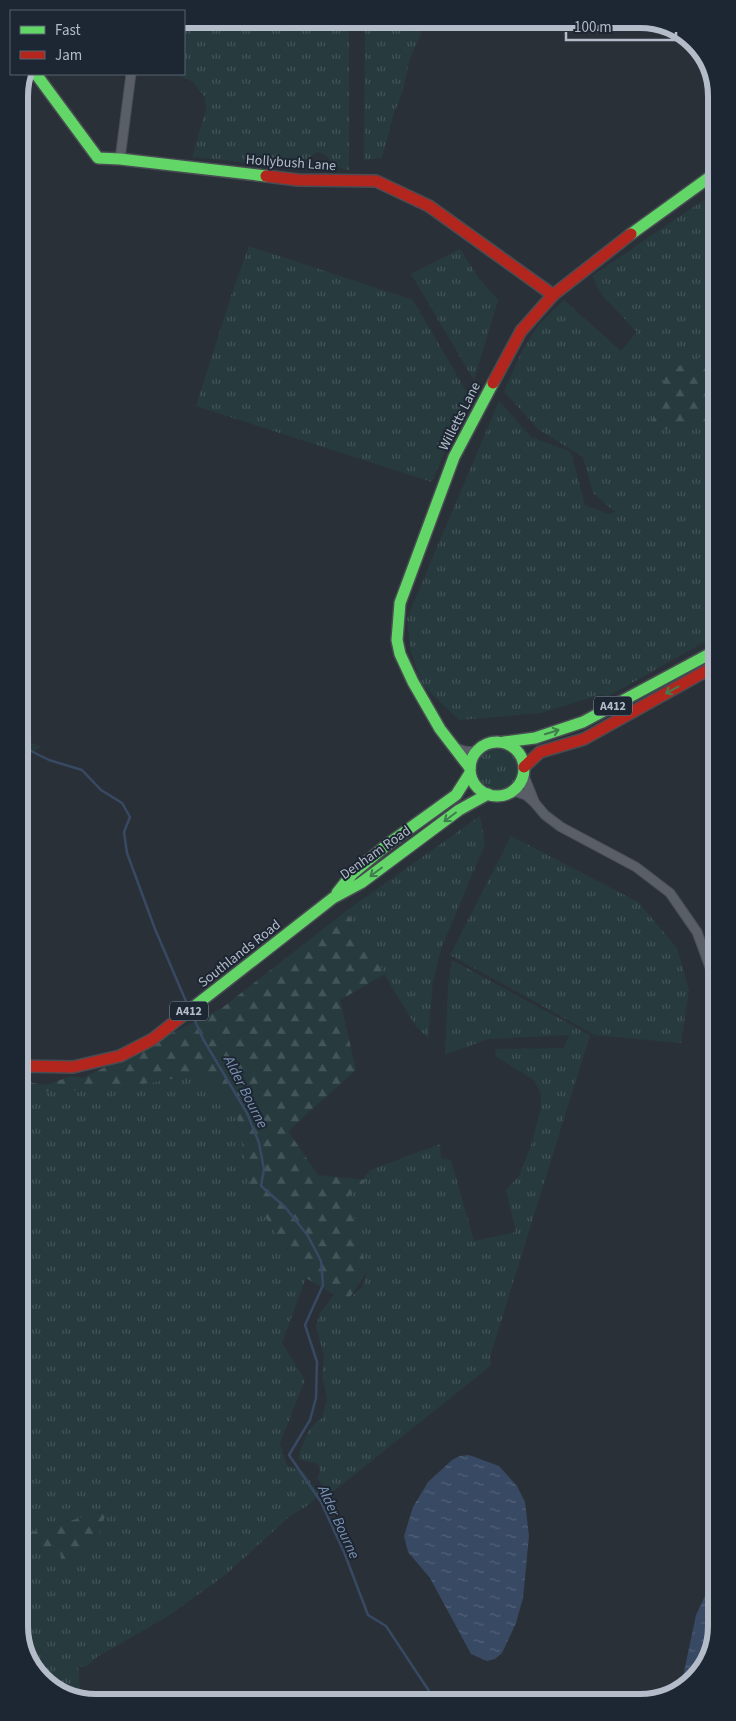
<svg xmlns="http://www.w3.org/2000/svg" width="736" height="1721" font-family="'Source Sans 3',sans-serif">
  <defs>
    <pattern id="grass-tufts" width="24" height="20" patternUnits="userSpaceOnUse" patternTransform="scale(1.25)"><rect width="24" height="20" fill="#273a3e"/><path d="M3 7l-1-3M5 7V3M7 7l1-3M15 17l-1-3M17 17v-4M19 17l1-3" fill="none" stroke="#445559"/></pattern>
    <pattern id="forest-firs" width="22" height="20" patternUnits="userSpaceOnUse" patternTransform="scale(1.25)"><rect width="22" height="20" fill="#273a3e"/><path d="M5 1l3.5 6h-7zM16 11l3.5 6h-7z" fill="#445559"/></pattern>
    <pattern id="water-ripples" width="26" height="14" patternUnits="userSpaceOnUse" patternTransform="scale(1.25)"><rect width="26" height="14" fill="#384963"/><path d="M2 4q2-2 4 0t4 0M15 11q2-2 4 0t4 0" fill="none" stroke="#526178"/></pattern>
  </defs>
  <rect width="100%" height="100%" fill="#2a3038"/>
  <g fill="url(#grass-tufts)">
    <path d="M184,19H311L315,23L316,19H349V170C332,168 333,157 318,152L292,167L192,157L206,109L205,97L192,81L174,74H184Z"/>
    <polygon points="365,19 426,19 421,34 410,58 402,94 394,113 382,158 364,160"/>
    <polygon points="714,193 714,355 688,360 651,425 708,410 708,391 714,378 715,636 607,697 602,694 541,713 459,720 421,684 410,648 407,618 499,401 531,437 571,452 585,505 609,514 615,512 593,493 583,457 538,429 504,391 523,349 539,324 564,300 621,351 637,332 602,295 592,276"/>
    <polygon points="249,246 413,300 468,394 432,482 196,406 233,290"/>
    <polygon points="460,249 480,280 498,300 474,380 411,274"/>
    <circle cx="497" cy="769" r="21"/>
    <polygon points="480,816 485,844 441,949 433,981 428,1038 415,1025 346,911"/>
    <polygon points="511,836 638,902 677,948 689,990 681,1043 595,1035 450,955"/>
    <polygon points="452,960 590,1035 490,1357 491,1363 489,1367 330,1494 317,1478 320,1472 319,1466 315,1463 301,1460 298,1457 304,1441 311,1427 322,1418 327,1398 322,1375 324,1355 316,1327 320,1313 335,1294 347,1301 363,1286 367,1271 349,1196 370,1170 440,1144 441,1158 451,1160 474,1241 516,1232 506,1190 519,1176 531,1145 541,1108 541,1094 534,1080 495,1056 496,1049 564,1048 569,1035 488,1039 445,1055 448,986"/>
    <polygon points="199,1074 236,1112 252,1197 306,1278 282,1343 305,1380 280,1443 287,1466 303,1471 319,1494 310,1504 289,1517 224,1576 165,1618 97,1657 87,1666 78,1667 81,1699 49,1686 23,1650 23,1554 60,1544 63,1565 107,1510 22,1535 21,1092 116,1089"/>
  </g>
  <g fill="url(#forest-firs)">
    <polygon points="714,355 714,378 708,391 708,410 704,426 664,429 651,425 666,375 688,360"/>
    <polygon points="20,737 41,747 22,758 23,885 21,884"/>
    <polygon points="346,911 385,974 340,1000 356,1070 288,1131 318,1175 366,1180 349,1196 367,1271 347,1302 306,1278 252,1197 236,1112 199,1074 116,1089 21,1092 21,1081 45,1085 72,1076 83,1078 222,1008"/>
    <polygon points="107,1510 96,1543 62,1565 59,1544 23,1554 22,1535"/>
  </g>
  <g fill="url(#water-ripples)">
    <polygon points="469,1455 499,1466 517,1486 525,1502 529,1536 523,1598 516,1623 502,1653 495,1659 487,1661 471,1654 430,1578 408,1552 404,1536 413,1507 428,1482 452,1460 460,1456"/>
    <polygon points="717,1574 717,1626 702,1672 681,1686 696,1615 711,1583"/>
  </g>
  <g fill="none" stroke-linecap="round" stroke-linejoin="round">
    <g stroke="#384963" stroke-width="2.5">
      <polyline points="21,746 49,760 82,770 101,790 122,803 130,817 124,832 127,853 155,929 188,1006"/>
      <polyline points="195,1021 203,1039 247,1113 259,1143 264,1169 261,1186 285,1207 308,1236 321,1261 323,1285 305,1325 317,1362 316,1398 310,1420 289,1455 321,1502 344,1552 368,1615 386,1626 435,1700"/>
    </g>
    <g stroke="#484c53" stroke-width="11">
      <g id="street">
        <polyline points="120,159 131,74"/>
        <polyline points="453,747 464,751 475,752"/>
        <polyline points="524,776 534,801"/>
        <polyline points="513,791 526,795 534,802 545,815 561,827 636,867 670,893 697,932 714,978 716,991"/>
      </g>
    </g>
    <g stroke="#484c53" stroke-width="14">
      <g id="fast">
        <polyline points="36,74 98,158 120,159 266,176"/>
        <polyline points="631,234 714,174"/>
        <circle cx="497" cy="769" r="27"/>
        <polyline points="504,742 535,738 583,722 715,651"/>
        <polyline points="470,768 440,729 413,682 400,654 397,640 400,603 454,457 493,383"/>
        <polyline points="337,893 352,874 388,844 456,795 470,773"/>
        <polyline points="187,1012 333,898 361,883 459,810 488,794"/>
      </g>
    </g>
    <g stroke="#484c53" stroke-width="14">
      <g id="jam">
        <polyline points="266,176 298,180 376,181 429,206 553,295"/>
        <polyline points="493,383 521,331 553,295 631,234"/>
        <polyline points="524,767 540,752 584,739 715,666"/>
        <polyline points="21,1066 73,1067 120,1056 153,1039 187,1012"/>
      </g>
    </g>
    <use href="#street" stroke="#5a5e66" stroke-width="9"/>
    <use href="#fast" stroke="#63d668" stroke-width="11"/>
    <use href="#jam" stroke="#b3261e" stroke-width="11"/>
  </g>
  <defs><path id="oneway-shaft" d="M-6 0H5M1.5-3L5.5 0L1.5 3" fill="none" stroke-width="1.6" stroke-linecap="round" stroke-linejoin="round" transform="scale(1.25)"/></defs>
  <g stroke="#407e4e">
    <use href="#oneway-shaft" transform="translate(672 690) rotate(151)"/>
    <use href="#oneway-shaft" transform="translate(552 732) rotate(-17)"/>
    <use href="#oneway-shaft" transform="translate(450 817) rotate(143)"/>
    <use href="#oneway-shaft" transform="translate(376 872) rotate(143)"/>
  </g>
  <g text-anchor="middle" stroke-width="4" stroke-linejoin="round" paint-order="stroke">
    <g fill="#1d2633" stroke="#878f9c" stroke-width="1">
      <rect x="594" y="696.5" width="38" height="19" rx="4"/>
      <rect x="170" y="1001.5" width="38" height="19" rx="4"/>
    </g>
    <g font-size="12" font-weight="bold" fill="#b4bcc9">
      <text x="613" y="710">A412</text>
      <text x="189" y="1015">A412</text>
    </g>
    <g font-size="14" fill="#b4bcc9" stroke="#1d2633">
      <text transform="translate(291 162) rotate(4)" y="5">Hollybush Lane</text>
      <text transform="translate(459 416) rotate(-63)" y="5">Willetts Lane</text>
      <text transform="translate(375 852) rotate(-35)" y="5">Denham Road</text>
      <text transform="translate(239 953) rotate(-38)" y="5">Southlands Road</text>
    </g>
    <g font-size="15" font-style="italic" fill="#7c92b1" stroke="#1d2633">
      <text transform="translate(246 1092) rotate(63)" y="5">Alder Bourne</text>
      <text transform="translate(339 1522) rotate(65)" y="5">Alder Bourne</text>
    </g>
  </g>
  <path d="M0 0H736V1721H0ZM96 28H640A68 68 0 0 1 708 96V1626A68 68 0 0 1 640 1694H96A68 68 0 0 1 28 1626V96A68 68 0 0 1 96 28Z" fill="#1d2633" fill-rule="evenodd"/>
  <path fill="none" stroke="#b4bcc9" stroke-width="6" d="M96 28H640A68 68 0 0 1 708 96V1626A68 68 0 0 1 640 1694H96A68 68 0 0 1 28 1626V96A68 68 0 0 1 96 28Z"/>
  <rect x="10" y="10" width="175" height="65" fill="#1d2633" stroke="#59626f"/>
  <rect x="20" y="26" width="25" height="8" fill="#63d668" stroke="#59626f"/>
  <text x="55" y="35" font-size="15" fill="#b4bcc9">Fast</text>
  <rect x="20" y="51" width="25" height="8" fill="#b3261e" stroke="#59626f"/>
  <text x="55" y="60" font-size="15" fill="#b4bcc9">Jam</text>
  <path d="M566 32v8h110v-8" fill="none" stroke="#b4bcc9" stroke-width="2.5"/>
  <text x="574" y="32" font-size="15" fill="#b4bcc9" stroke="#1d2633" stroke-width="4" paint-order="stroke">100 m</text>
</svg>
